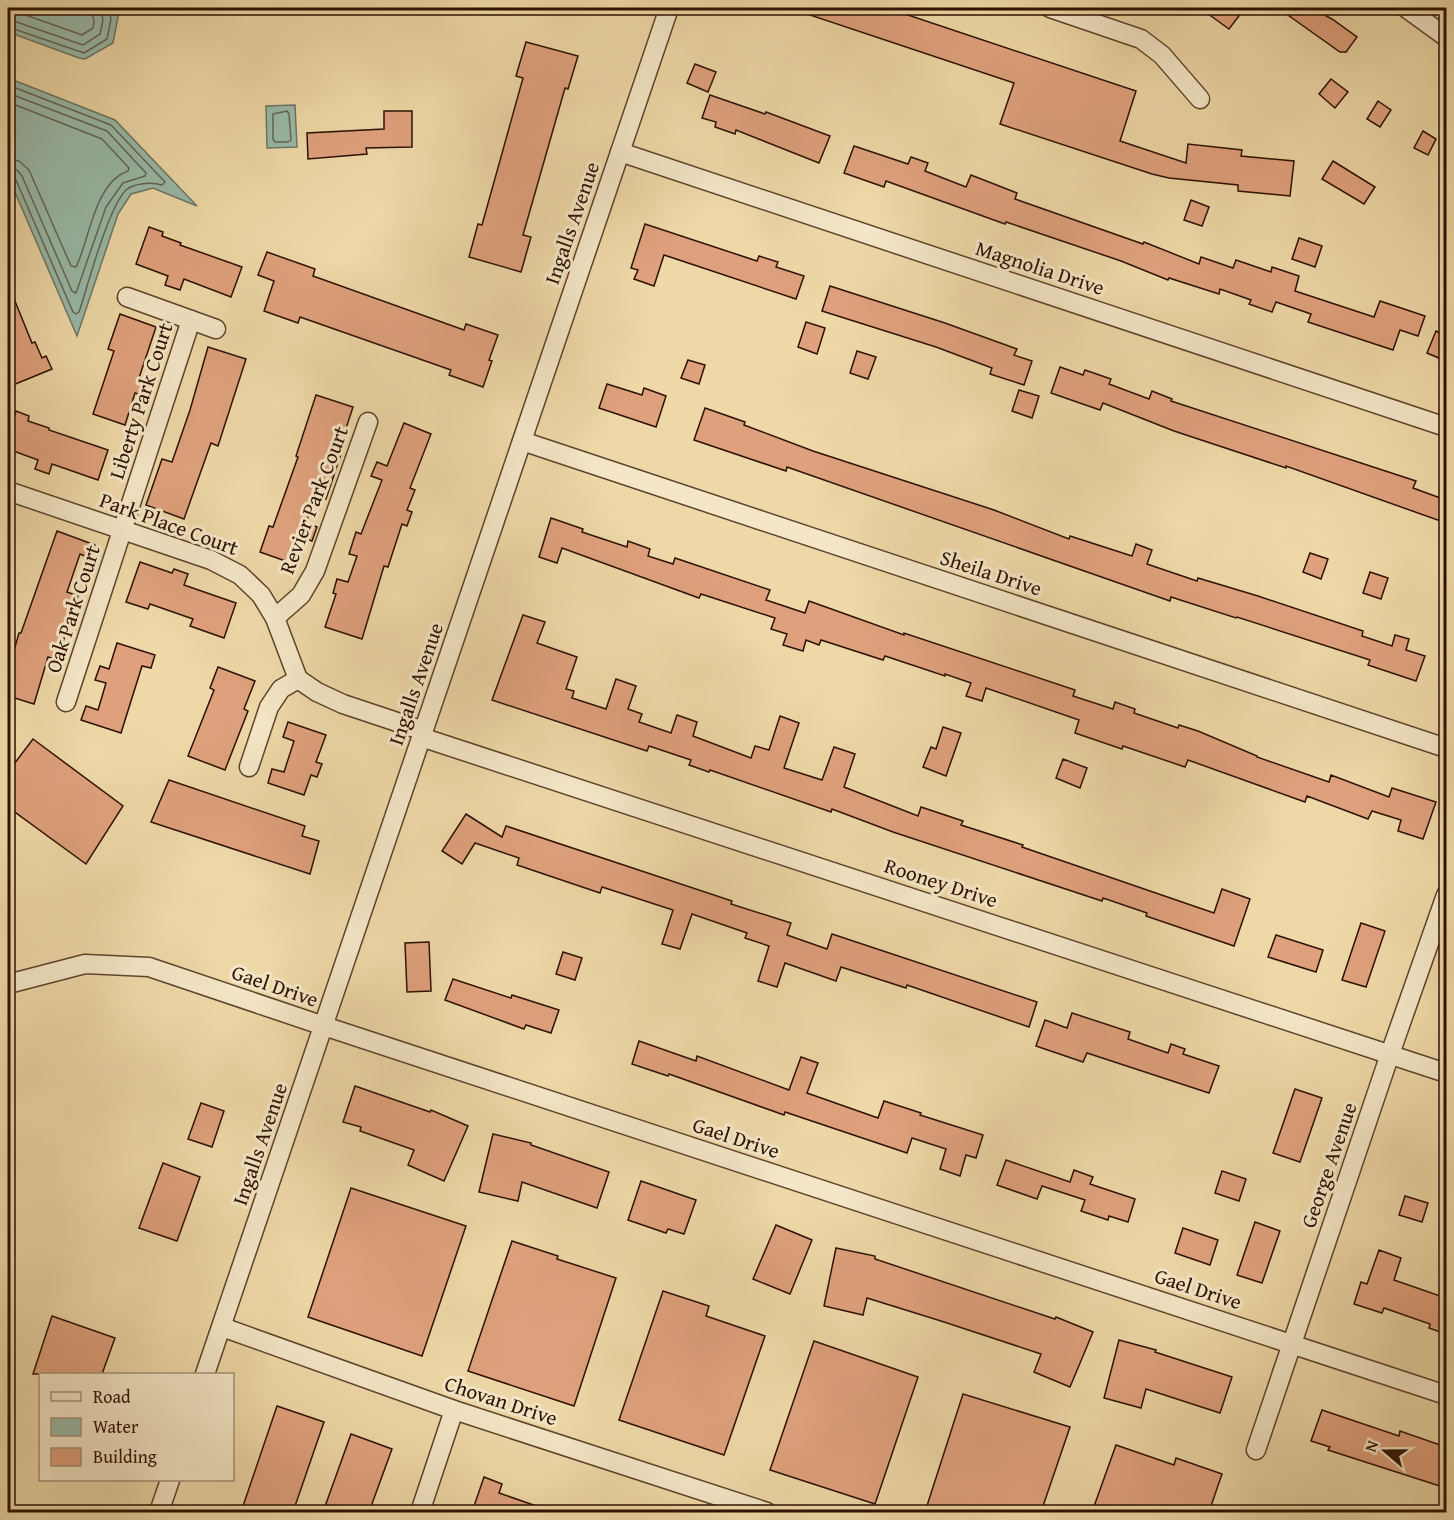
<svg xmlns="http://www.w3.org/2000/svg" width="1454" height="1520" font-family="'Gentium Book Plus',serif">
  <rect width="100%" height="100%" fill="#eed8a7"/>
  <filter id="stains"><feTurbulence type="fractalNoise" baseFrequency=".00333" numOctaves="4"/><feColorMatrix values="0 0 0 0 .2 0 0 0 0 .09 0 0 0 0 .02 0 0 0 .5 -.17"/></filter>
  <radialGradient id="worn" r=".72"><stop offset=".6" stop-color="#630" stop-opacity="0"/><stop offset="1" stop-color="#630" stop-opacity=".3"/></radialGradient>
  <g fill="#99baa9" stroke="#6e7667" stroke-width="1.5">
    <polygon points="8,8 112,8 118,17 113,43 85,59 79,58 8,32"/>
    <polygon points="8,78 115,120 197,206 153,188 131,194 118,214 77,336 8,176"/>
    <polygon points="295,105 297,147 267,148 266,106"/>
  </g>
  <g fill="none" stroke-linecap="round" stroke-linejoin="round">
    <g stroke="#636656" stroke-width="1.5">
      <polyline points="8,10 17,12 82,35 93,28 94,21 91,8"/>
      <polyline points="8,19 83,45 100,34 103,20 100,8"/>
      <polyline points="8,27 84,53 107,39 111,19 108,8"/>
      <path d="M8,85L111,125L165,182L162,185C152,182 134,183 126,190C108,208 88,285 79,312L76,314L73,312L16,180L12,176H8"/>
      <polyline points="8,93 107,131 146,173 145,176 123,183 106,207 76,293 72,291 22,176 17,170 8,168"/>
      <path d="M8,102L102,139L129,168L128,171C94,183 90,239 76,267L71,266L29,170L19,161L8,159"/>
      <polygon points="287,111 289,114 291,140 288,142 275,142 273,139 273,114"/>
    </g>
  </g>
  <g fill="#dfa17d" stroke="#2d1103" stroke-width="1.5">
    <polygon points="795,8 897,8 896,11 1136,91 1120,141 1186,163 1188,144 1242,150 1241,156 1294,161 1290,196 1238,191 1238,185 1169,178 1152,174 1000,124 1014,83 795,10"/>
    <polygon points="1200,8 1245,8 1229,29"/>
    <polygon points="1278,8 1311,8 1332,19 1357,37 1346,52 1340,52"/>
    <polygon points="526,42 578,56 568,89 565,88 523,235 531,237 521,272 469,257 478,224 482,225 523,78 516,76"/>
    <polygon points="695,64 716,72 708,92 687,83"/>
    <polygon points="1331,79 1348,92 1335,108 1319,94"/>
    <polygon points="710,95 765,114 766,112 830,136 819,163 736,130 735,134 715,127 716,122 702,118"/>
    <polygon points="1378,101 1391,110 1380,127 1367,119"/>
    <polygon points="384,111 412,111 412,147 366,148 367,154 308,159 307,133 384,129"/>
    <polygon points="1423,131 1436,139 1428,155 1414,148"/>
    <polygon points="854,146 908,164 911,157 928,163 925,171 966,187 971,175 1017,193 1015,199 1143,244 1144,242 1199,264 1201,257 1233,268 1236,260 1271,272 1272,267 1299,276 1295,291 1374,317 1380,301 1425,316 1418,336 1400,330 1393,350 1308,322 1311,314 1276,302 1272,312 1249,304 1251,300 1220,289 1219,294 1169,278 1168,280 1121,261 1006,222 1005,224 886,181 884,187 844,173"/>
    <polygon points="1333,161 1375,187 1364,204 1322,179"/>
    <polygon points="1191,200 1209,207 1202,226 1184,220"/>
    <polygon points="645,224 757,261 759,256 778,262 776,267 804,276 796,299 664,255 654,286 634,279 638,270 631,268"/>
    <polygon points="149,227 163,232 162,236 181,243 180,245 242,267 231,297 184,279 180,290 165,285 168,276 136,264"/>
    <polygon points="1299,238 1322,246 1315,267 1292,259"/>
    <polygon points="267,252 315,269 313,276 464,330 466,324 498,335 489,360 492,361 483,387 449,375 451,370 300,317 298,323 264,311 274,281 258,275"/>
    <polygon points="8,284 32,343 35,342 42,358 46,356 52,369 13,385 8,374 11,373 8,365"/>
    <polygon points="830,286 945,323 1017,349 1014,355 1032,361 1024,385 990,374 992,368 936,347 822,311"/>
    <polygon points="120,314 156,327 139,378 150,382 144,396 135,393 125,425 93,414 114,351 108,349"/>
    <polygon points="806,322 825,328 817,354 798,347"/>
    <polygon points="1436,331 1446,336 1446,361 1427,353"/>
    <polygon points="208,347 246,359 218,446 211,443 184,519 146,505 162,459 172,462 190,410"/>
    <polygon points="857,351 876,357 868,379 850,373"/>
    <polygon points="688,360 705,365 699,384 681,378"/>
    <polygon points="1060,367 1083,375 1085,370 1111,379 1109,384 1149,399 1152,391 1172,399 1171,401 1416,481 1413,488 1446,500 1446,523 1286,466 1286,468 1174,431 1103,403 1100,410 1051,393"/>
    <polygon points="607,384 642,395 644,388 666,396 656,427 599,408"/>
    <polygon points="1019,390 1039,396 1032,418 1012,411"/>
    <polygon points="316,395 353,407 339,450 342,451 326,499 316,495 306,523 317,527 312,541 303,538 294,564 260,552 269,526 273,527 298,457 296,456"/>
    <polygon points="705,408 745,422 744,425 813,451 994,510 1069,539 1070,536 1132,556 1136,544 1152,550 1147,564 1197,581 1198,578 1258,596 1363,631 1362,636 1392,646 1395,635 1409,639 1406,650 1425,656 1416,681 1368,665 1370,660 1237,617 1236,618 1171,597 1170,601 787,467 786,471 694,440"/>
    <polygon points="16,411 29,416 28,421 49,428 49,430 108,450 98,480 52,464 49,474 35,469 38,460 8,449 8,437"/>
    <polygon points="404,423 431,434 410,488 415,490 407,510 412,512 407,526 402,524 388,567 384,566 362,639 325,627 336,594 333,593 337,579 348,582 357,556 349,554 356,532 361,534 382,480 371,476 377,462 387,466"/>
    <polygon points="551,518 583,529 582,532 627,547 628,541 650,549 648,556 673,564 675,558 770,590 766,600 805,613 809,601 904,635 904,633 1075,690 1073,696 1113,709 1115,702 1135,709 1134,713 1178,728 1179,725 1198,731 1257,756 1257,757 1329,782 1331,775 1389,797 1392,788 1436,802 1423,839 1398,831 1401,820 1372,811 1368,819 1307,796 1305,802 1188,760 1185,767 1123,746 1122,749 1075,733 1079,720 986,688 982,701 966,696 971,683 945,674 945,676 885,656 883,660 821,640 819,645 806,640 803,651 783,645 787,634 771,629 775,618 701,594 699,598 562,548 557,563 539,557"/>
    <polygon points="57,531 95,545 90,558 80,554 67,592 78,596 57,660 48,657 34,704 8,696 8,671 19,633 21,633"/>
    <polygon points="1310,553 1328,559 1321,579 1303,572"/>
    <polygon points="140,562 172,573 174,569 188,574 184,585 236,603 224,638 190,626 193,619 150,604 148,609 126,602"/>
    <polygon points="1370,572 1388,578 1381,599 1363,593"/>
    <polygon points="523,615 545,622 537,643 577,657 566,689 574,691 572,698 606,709 616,679 636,686 628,709 642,714 639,722 671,733 677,715 697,722 693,736 751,758 755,746 769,750 780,716 799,723 784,768 822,780 834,747 855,754 844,787 918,816 921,807 963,821 961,825 1023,845 1022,847 1214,913 1222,889 1250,899 1234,946 1146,916 1147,913 1103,898 1102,901 893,832 832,809 831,812 710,770 709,772 689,765 691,760 649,746 647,751 492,700"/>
    <polygon points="117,643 155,655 151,668 142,666 121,733 81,720 86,706 98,710 106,683 95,680 100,666 109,669"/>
    <polygon points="218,667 255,681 244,709 248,711 225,770 188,756 214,690 210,688"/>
    <polygon points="288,722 326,735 316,762 322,764 317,777 311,775 304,795 268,783 272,769 284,772 294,741 283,737"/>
    <polygon points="943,727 961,733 946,776 923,767 931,747 936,749"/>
    <polygon points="33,739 123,806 86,864 8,807 8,772"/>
    <polygon points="1063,759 1087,768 1080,788 1056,778"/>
    <polygon points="169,780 305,826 302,836 319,841 310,874 151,822"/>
    <polygon points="466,814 502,837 506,826 732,901 731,904 791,923 787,935 827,949 832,934 1037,1002 1029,1027 907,985 906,988 841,967 836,981 785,963 777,987 758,981 769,946 745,938 747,933 692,914 680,949 662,944 673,910 602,887 600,893 526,868 517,865 519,858 475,843 462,864 442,851"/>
    <polygon points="1361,923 1385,931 1366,987 1342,980"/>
    <polygon points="1276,935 1323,950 1316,972 1268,957"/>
    <polygon points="429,942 431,991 407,992 405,943"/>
    <polygon points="563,952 582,958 575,980 556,974"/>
    <polygon points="453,979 511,998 512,995 559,1010 551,1033 526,1025 524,1029 445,1000"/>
    <polygon points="1072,1013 1130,1032 1128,1039 1168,1053 1171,1044 1185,1049 1183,1054 1219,1066 1209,1093 1087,1053 1083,1062 1036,1046 1045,1020 1067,1028"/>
    <polygon points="639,1041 696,1061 697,1056 789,1090 801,1057 818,1063 807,1093 878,1118 884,1101 921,1113 920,1115 983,1135 976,1158 966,1155 960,1176 940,1169 946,1149 912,1138 907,1153 785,1112 784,1115 669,1074 668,1076 632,1064"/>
    <polygon points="355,1086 430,1112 431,1110 468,1126 444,1181 408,1165 414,1150 360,1131 361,1127 343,1122"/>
    <polygon points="1295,1089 1322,1098 1300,1162 1273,1153"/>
    <polygon points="201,1103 224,1111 212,1147 188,1139"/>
    <polygon points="493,1134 531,1143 531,1145 609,1172 597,1208 522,1182 518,1201 479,1192"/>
    <polygon points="1006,1160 1070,1182 1074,1170 1093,1177 1090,1184 1135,1199 1128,1222 1109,1216 1108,1220 1081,1211 1085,1200 1042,1186 1037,1199 997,1185"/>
    <polygon points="163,1163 200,1177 177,1241 139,1228"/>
    <polygon points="1222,1171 1246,1179 1239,1201 1215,1193"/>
    <polygon points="641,1181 696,1200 684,1234 668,1229 666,1233 628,1220"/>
    <polygon points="351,1188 466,1226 422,1356 308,1317"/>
    <polygon points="1405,1196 1428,1203 1422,1222 1399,1215"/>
    <polygon points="1255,1222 1280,1231 1262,1283 1237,1275"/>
    <polygon points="776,1225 812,1240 790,1294 753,1279"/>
    <polygon points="1183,1228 1218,1240 1210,1265 1175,1253"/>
    <polygon points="512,1241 558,1256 557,1259 616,1278 574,1406 468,1371"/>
    <polygon points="836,1248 875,1256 875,1259 1055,1319 1056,1317 1093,1332 1070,1387 1034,1372 1041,1354 941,1321 867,1298 863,1315 824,1306"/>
    <polygon points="1379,1250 1401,1258 1394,1280 1446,1298 1446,1334 1429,1328 1430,1324 1384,1308 1382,1313 1354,1304 1361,1282 1367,1284"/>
    <polygon points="663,1291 709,1306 706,1316 765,1336 724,1455 619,1420"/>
    <polygon points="52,1316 115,1338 102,1374 33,1374"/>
    <polygon points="1119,1340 1156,1350 1155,1352 1232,1377 1220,1413 1146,1389 1141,1408 1104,1398"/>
    <polygon points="814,1341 918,1377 875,1504 770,1470"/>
    <polygon points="963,1394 1070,1427 1041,1512 925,1512"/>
    <polygon points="277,1406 324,1422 293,1512 241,1512"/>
    <polygon points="1322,1410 1399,1436 1400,1431 1446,1447 1446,1475 1443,1487 1328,1450 1330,1447 1311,1441"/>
    <polygon points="351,1434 392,1449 369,1512 323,1512"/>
    <polygon points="1116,1445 1174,1465 1176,1458 1222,1474 1209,1512 1092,1512"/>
    <polygon points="484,1477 502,1484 499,1493 548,1510 548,1512 472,1512"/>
  </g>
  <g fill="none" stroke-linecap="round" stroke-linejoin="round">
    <g stroke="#5d432c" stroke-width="21">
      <g id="minor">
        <polyline points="1050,8 1141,39 1162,55 1200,99"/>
        <polyline points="1406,8 1446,37"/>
        <polyline points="620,152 1446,427"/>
        <polyline points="127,297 216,329"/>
        <polyline points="522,441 1446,748"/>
        <polyline points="8,491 211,560 240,575 261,595 275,618 298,679 317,692 343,704 424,731"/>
        <polyline points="275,618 301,595 315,571 368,422"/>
        <polyline points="66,702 191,320"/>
        <polyline points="421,737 1446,1073"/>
        <polyline points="249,767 269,707 281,689 298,679"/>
        <polyline points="8,984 85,964 149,967 324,1026 1446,1395"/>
        <polyline points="222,1327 454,1410 767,1512"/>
        <polyline points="205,1374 669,8"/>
        <polyline points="1256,1450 1390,1054 1446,895"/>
        <polyline points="159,1512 170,1480"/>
        <polyline points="420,1512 454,1410"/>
      </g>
    </g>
    <use href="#minor" stroke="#f4e6c6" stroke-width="18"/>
  </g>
  <g text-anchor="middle" stroke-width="6" stroke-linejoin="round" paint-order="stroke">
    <g font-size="21" fill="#2d1103" stroke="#f4e6c6">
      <text transform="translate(572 223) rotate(-71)" y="7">Ingalls Avenue</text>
      <text transform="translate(1040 268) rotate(18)" y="7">Magnolia Drive</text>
      <text transform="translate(141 401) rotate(-72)" y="7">Liberty Park Court</text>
      <text transform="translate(314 500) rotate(-69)" y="7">Revier Park Court</text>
      <text transform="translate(169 524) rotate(20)" y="7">Park Place Court</text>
      <text transform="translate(991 573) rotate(18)" y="7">Sheila Drive</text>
      <text transform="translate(73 609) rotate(-72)" y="7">Oak Park Court</text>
      <text transform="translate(416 684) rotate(-71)" y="7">Ingalls Avenue</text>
      <text transform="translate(941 883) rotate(18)" y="7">Rooney Drive</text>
      <text transform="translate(275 986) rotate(19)" y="7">Gael Drive</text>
      <text transform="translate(736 1138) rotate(18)" y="7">Gael Drive</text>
      <text transform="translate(260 1144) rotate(-71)" y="7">Ingalls Avenue</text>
      <text transform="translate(1329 1165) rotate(-71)" y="7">George Avenue</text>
      <text transform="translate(1198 1289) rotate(18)" y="7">Gael Drive</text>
      <text transform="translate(501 1401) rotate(18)" y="7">Chovan Drive</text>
    </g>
  </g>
  <rect width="1454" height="1520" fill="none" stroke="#eed8a7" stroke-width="30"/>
  <rect x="9" y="9" width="1436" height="1502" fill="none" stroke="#2d1103" stroke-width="3"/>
  <rect x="15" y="15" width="1424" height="1490" fill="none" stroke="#2d1103" stroke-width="1.5"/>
  <rect x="39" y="1373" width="195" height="108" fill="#f4e6c6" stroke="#a49178" stroke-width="1.5"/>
  <rect x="51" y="1392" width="30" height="9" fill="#f4e6c6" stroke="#a49178" stroke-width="1.5"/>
  <text x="93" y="1403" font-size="18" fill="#2d1103">Road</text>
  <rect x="51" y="1418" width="30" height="18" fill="#99baa9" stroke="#a49178" stroke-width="1.5"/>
  <text x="93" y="1433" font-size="18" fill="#2d1103">Water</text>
  <rect x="51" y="1448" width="30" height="18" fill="#dfa17d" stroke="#a49178" stroke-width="1.5"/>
  <text x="93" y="1463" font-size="18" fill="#2d1103">Building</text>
  <g transform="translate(1385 1451) rotate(290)" stroke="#f4e6c6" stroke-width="4.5" paint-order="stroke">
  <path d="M0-4.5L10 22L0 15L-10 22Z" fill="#2d1103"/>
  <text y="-9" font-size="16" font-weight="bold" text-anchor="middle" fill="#2d1103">N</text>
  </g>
  <rect width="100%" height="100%" filter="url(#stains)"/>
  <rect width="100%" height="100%" fill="url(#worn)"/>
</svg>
